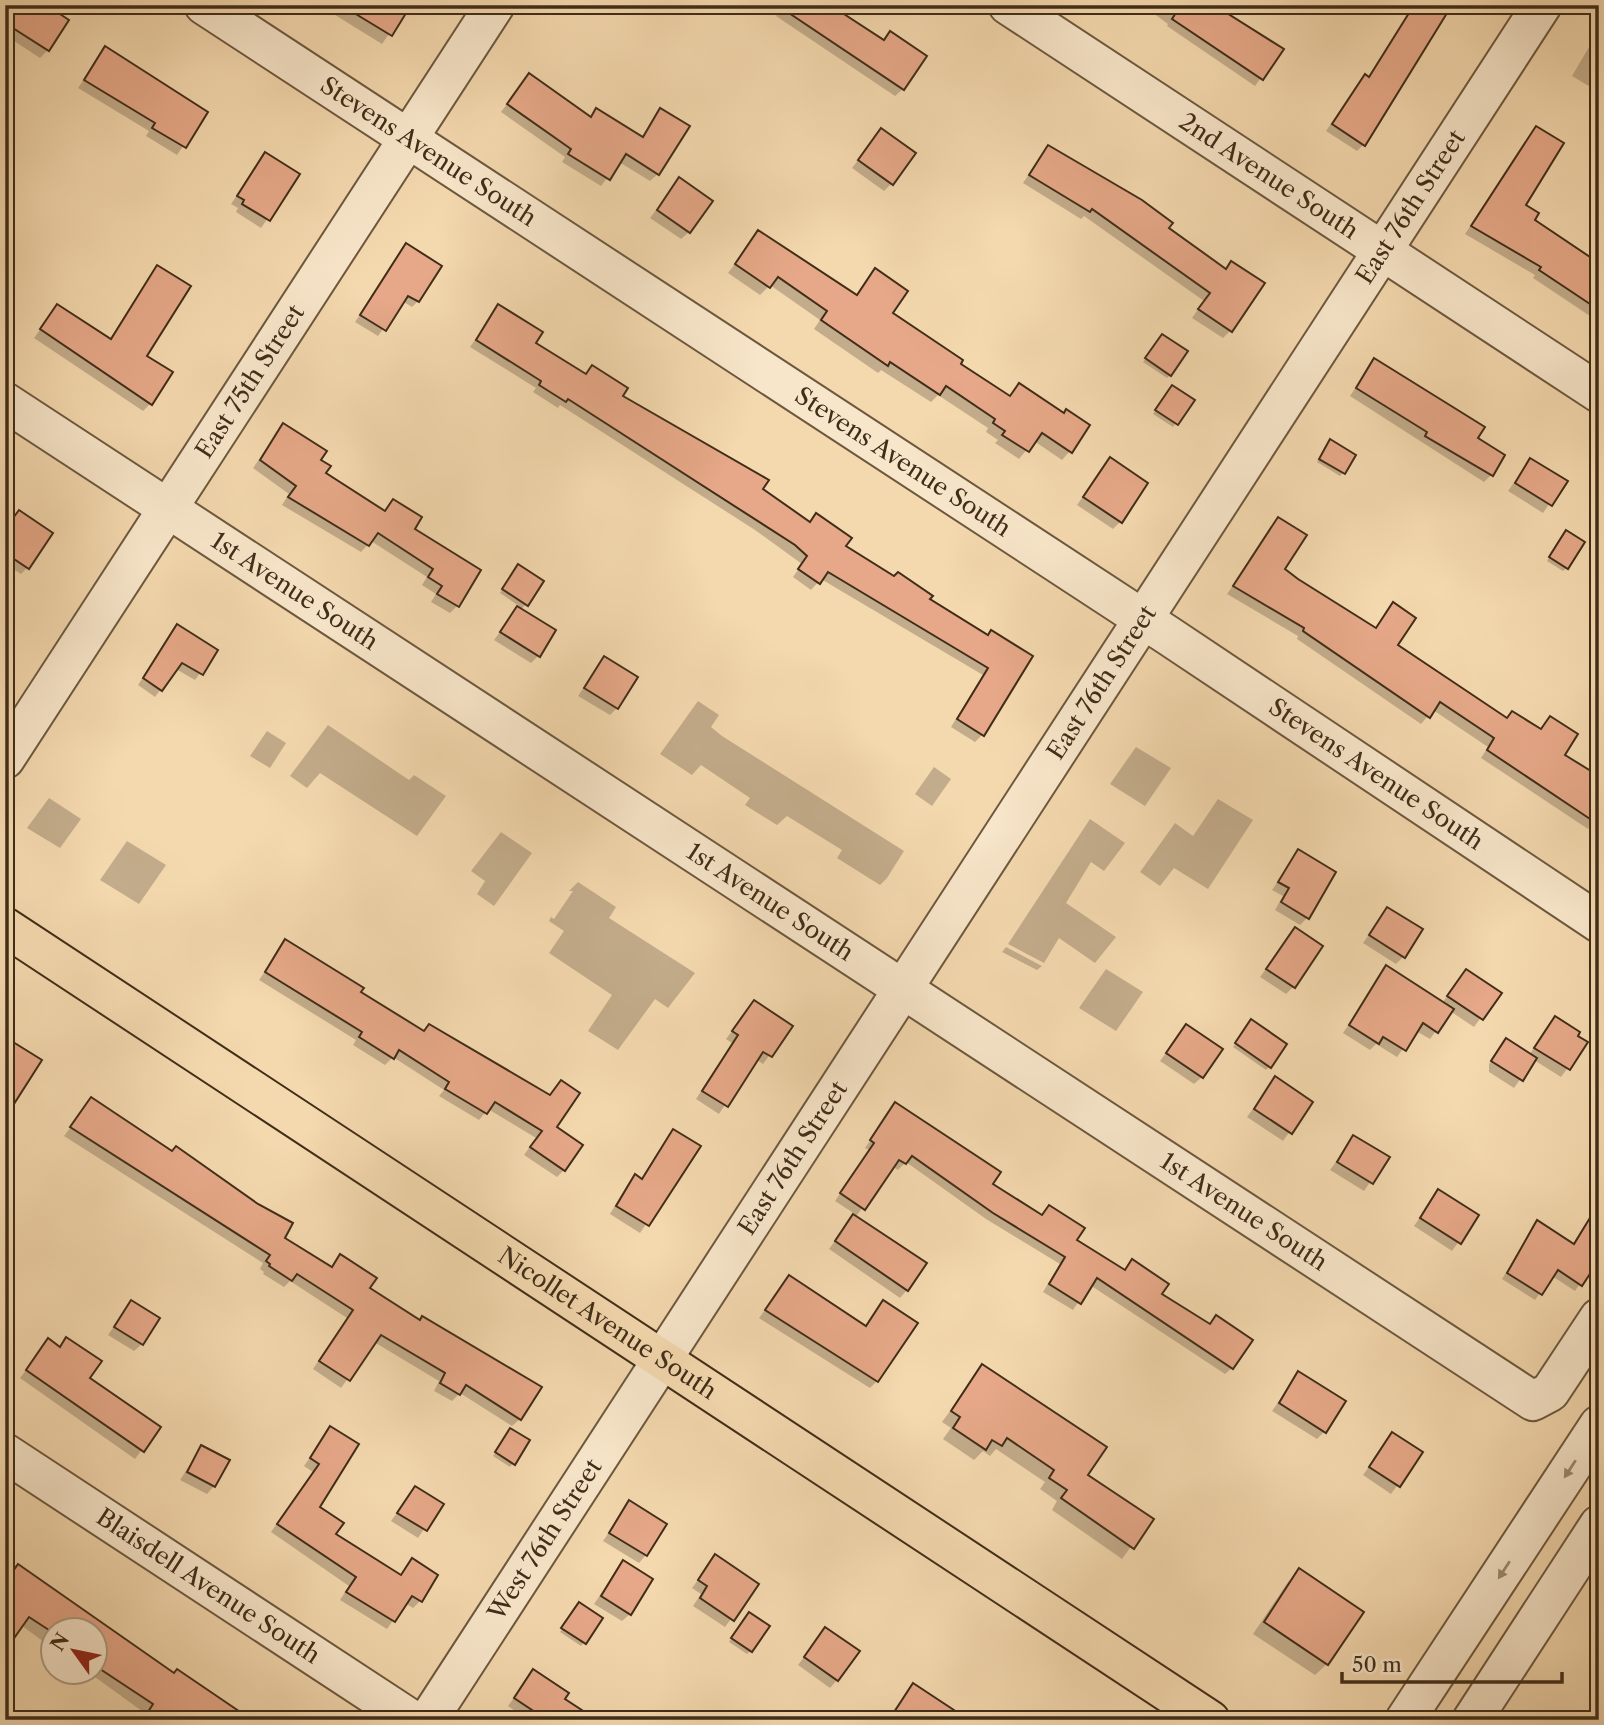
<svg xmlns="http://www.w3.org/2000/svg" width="1604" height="1725" font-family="'Libre Caslon Text',serif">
  <rect width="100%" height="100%" fill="#f4d8ae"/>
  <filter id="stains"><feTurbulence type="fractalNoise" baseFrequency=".00286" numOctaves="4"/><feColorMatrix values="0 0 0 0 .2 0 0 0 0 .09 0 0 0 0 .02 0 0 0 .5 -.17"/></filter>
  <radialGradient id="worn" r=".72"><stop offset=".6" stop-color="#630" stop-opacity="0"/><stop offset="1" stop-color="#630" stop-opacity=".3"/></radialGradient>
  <g fill="#0003">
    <polygon points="5,5 48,50 40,58 5,35"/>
    <polygon points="319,5 409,5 382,44"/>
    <polygon points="749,5 763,5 758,11"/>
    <polygon points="783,5 882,41 890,34 903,89 895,96 776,16"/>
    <polygon points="1142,5 1211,5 1281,50 1255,86 1167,26 1168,24"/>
    <polygon points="1415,5 1363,145 1357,151 1326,131 1359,83 1368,78"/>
    <polygon points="1599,30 1599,90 1597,91 1572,76"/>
    <polygon points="105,48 206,112 177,155 146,136 149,131 78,88"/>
    <polygon points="529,75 590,118 597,111 641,138 661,111 658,174 650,181 619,162 601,186 562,162 565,157 501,112"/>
    <polygon points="1536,128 1524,205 1532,220 1599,265 1599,322 1533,278 1535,275 1465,234"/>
    <polygon points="881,130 892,183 884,191 852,168"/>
    <polygon points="1048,147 1225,270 1231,263 1230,331 1223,338 1192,318 1204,301 1084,216 1081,219 1023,183"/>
    <polygon points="265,154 298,175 261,228 236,212 238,208 231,204"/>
    <polygon points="679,180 689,232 681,239 650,218"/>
    <polygon points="759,232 856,296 875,271 891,314 1009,397 1019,385 1070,451 1062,460 1034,441 1019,459 995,443 998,440 986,432 988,428 938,395 931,402 881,370 878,373 814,329 820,320 770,285 760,295 728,273"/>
    <polygon points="406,246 418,301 412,307 402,301 378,336 355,322"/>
    <polygon points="158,267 145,356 150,404 143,411 34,338 57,306 109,340"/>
    <polygon points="499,306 534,344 584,375 592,368 621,396 809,523 816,515 843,547 987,637 1031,656 982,735 975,742 951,727 983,675 821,579 811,590 793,577 802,564 755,530 560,405 558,408 533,392 536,388 470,347"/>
    <polygon points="1159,339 1170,375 1167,378 1143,362"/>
    <polygon points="1374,360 1476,439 1491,475 1484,482 1350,396"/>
    <polygon points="1169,390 1192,400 1173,427 1153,414"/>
    <polygon points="283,425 319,461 324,473 384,512 393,501 457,606 450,613 431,602 436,594 422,585 427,577 371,541 361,552 282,505 289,494 253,468"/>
    <polygon points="1328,444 1343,473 1340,476 1317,462"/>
    <polygon points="1110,459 1120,522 1113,529 1077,505"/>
    <polygon points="1530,460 1565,481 1543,513 1508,491"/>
    <polygon points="19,512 27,568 21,574 5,564 5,527"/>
    <polygon points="1279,519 1283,570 1374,629 1393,604 1396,646 1506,719 1539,730 1550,718 1563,755 1595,822 1588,829 1481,758 1488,747 1433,710 1421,724 1297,639 1298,636 1227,594"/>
    <polygon points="1599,535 1599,555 1589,548"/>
    <polygon points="1563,536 1567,568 1563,571 1547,561"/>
    <polygon points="515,569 542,582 521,610 538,656 531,663 494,640 519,606 500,593"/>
    <polygon points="177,626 216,651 195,680 176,669 155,697 138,685"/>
    <polygon points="604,658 617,708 610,715 578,696"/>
    <polygon points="698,701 719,715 711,727 722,736 904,851 887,878 880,885 837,858 842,850 787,816 777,825 745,805 750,798 701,765 692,775 660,754"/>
    <polygon points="328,725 409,780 414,775 446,796 417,836 320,773 307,788 290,776"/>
    <polygon points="267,731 286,743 270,768 250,756"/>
    <polygon points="1136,747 1171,768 1145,806 1110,784"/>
    <polygon points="934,767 951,779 932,806 915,794"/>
    <polygon points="49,798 81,819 60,848 27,828"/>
    <polygon points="1218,799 1253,820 1208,889 1174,868 1160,886 1140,872 1175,823 1193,836"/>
    <polygon points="1090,819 1125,843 1104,871 1091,862 1066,903 1116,937 1095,963 1059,938 1044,963 1008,944"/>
    <polygon points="501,832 532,853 494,906 477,894 485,881 471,871"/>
    <polygon points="127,841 166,865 139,904 100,880"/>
    <polygon points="1298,851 1307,918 1300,925 1275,910 1283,896 1272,890"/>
    <polygon points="578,882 616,907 609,918 695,973 668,1008 655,999 618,1050 588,1031 612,995 549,953 564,931 549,921 551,917 554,919 573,891 569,891"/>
    <polygon points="1387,909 1403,957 1396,964 1363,943"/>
    <polygon points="1295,929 1293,987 1286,994 1260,977"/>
    <polygon points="286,941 423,1033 549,1097 561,1082 554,1127 564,1170 557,1177 524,1155 536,1138 488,1109 479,1120 439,1096 444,1090 393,1057 385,1065 353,1045 356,1040 259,980"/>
    <polygon points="1006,947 1042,966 1037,970 1002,952"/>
    <polygon points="1387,968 1442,1003 1466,971 1499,993 1474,1027 1450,1011 1430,1039 1416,1031 1397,1057 1376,1044 1370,1050 1343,1033"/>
    <polygon points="1106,969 1143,992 1116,1031 1079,1008"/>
    <polygon points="754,1002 790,1027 763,1064 756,1059 719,1114 696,1099 732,1043 726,1039"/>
    <polygon points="1555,1018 1586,1043 1561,1077 1534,1060 1514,1088 1489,1072 1489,1064 1506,1041 1529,1055"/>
    <polygon points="1249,1025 1270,1066 1266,1070 1233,1047"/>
    <polygon points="1186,1026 1202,1077 1194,1084 1160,1061"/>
    <polygon points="1275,1079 1311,1102 1283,1141 1247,1117"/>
    <polygon points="92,1099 282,1238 330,1268 340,1257 368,1288 520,1419 512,1426 460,1393 452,1401 434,1391 439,1381 374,1342 341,1388 313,1369 347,1318 290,1281 284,1287 263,1274 264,1272 260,1269 263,1263 64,1136"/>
    <polygon points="895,1105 990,1184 1041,1216 1049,1207 1075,1241 1124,1271 1132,1261 1159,1295 1208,1325 1216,1317 1232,1368 1225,1374 1090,1285 1073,1310 1043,1292 1060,1264 986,1219 906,1162 898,1170 892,1166 855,1218 925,1264 907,1290 900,1298 829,1249 855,1214 835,1201 869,1150 865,1148"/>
    <polygon points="673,1131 699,1146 640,1233 610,1214 628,1184 635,1176 641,1180"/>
    <polygon points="1354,1137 1387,1157 1364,1191 1330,1170"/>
    <polygon points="1438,1191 1477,1216 1452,1251 1414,1226"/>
    <polygon points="1599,1203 1599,1256 1575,1291 1552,1276 1535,1300 1502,1279 1537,1223 1572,1245"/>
    <polygon points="789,1277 864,1327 883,1302 877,1381 870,1388 759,1318"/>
    <polygon points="131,1302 142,1344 134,1351 108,1335"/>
    <polygon points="67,1339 88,1378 159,1427 135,1459 20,1378 48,1341 58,1347"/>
    <polygon points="983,1366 1086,1475 1151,1519 1122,1559 1052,1510 1057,1501 1040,1489 1045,1482 996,1449 990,1456 983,1451 974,1460 943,1439 951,1428 942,1422"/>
    <polygon points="1298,1374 1325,1431 1317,1439 1272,1411"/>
    <polygon points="331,1428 318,1508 334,1535 400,1575 412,1560 420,1601 413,1608 405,1603 387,1629 340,1600 349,1586 271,1532 313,1472 304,1466"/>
    <polygon points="508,1434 513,1463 510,1467 493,1456"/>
    <polygon points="1393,1434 1421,1453 1391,1494 1363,1475"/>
    <polygon points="201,1447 214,1486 207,1494 180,1480"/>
    <polygon points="415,1488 441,1504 418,1538 391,1521"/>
    <polygon points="630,1502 646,1555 639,1563 603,1541"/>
    <polygon points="716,1556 757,1584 725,1627 693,1606 701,1594 692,1588"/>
    <polygon points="5,1558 174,1675 177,1672 252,1720 142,1720 146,1714 88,1672 94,1672 94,1630 52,1630 52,1648 21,1625 5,1638"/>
    <polygon points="623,1562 630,1614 622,1621 594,1604"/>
    <polygon points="1300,1571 1327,1664 1315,1675 1253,1634 1288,1582"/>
    <polygon points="576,1608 601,1619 581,1646 560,1632"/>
    <polygon points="746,1617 751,1651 747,1654 729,1642"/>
    <polygon points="825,1629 837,1680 830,1688 798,1665"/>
    <polygon points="533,1671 549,1720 528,1720 508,1706"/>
    <polygon points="913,1685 966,1720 886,1720"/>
  </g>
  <g fill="#e6a888" stroke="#402d19" stroke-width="2">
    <polygon points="5,5 46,5 69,20 49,51 5,23"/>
    <polygon points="341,5 411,5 392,36"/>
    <polygon points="777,5 830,5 884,40 890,31 927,56 904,90"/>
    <polygon points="1181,5 1214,5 1284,49 1263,80 1172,19"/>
    <polygon points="1414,5 1452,5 1365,146 1332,124 1365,74 1369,77"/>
    <polygon points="105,46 208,112 186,148 152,128 155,123 84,80"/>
    <polygon points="529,73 591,117 596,108 643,137 660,108 690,126 659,175 626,154 610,180 568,154 571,149 507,104"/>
    <polygon points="1536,126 1564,143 1526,205 1539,213 1535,220 1599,263 1599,310 1539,270 1541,267 1471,226"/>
    <polygon points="881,128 916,153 893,185 858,160"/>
    <polygon points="1048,145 1142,200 1173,223 1169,228 1226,269 1231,261 1265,283 1232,332 1198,309 1210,293 1092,209 1090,212 1029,175"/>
    <polygon points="265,152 300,174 270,221 242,204 244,200 237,196"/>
    <polygon points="679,177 713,201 690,233 657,210"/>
    <polygon points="758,230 857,295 875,268 908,291 893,313 963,360 961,364 1010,396 1019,383 1064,413 1066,409 1090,425 1072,453 1042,433 1029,452 1002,435 1005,431 993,423 995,419 946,386 940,395 890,362 888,366 821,320 827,311 778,277 770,288 735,264"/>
    <polygon points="406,243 442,266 419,302 408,296 386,331 360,315"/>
    <polygon points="157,265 191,286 147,356 173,372 152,405 40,329 57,304 111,339"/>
    <polygon points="498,304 543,332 536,343 586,374 592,365 628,388 623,396 769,480 763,489 810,522 816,513 852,538 846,546 894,576 898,572 933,596 930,599 988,635 991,630 1033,656 984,736 957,719 988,668 828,572 820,584 798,569 807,556 795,545 568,399 566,402 539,385 541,381 476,340"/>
    <polygon points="1162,334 1188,351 1171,376 1145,358"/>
    <polygon points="1374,358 1485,427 1478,438 1505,455 1493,476 1425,436 1427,432 1356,388"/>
    <polygon points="1172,385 1195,400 1178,425 1155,410"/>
    <polygon points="283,423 327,451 321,460 331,466 326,473 385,511 393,499 422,517 415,529 481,570 459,607 437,594 442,586 428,577 433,569 378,533 369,546 288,497 296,486 260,460"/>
    <polygon points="1330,439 1356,455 1345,474 1319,459"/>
    <polygon points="1110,457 1148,483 1122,523 1083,497"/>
    <polygon points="1530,458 1568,481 1552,506 1515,483"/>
    <polygon points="19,510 53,533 29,569 5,553 5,529"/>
    <polygon points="1278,517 1307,535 1285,569 1298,579 1376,628 1393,602 1416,618 1398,645 1507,718 1512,711 1541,729 1550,716 1578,734 1565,755 1599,776 1599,825 1487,750 1494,738 1440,702 1430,718 1303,631 1304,628 1233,586"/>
    <polygon points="1566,530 1585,542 1568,569 1549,557"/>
    <polygon points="518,564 544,581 528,606 502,589"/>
    <polygon points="517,606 556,630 540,657 500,632"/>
    <polygon points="177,624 218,650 203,675 182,663 162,691 143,678"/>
    <polygon points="604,656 638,677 618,709 584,688"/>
    <polygon points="1298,849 1336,872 1309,919 1281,902 1289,888 1278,882"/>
    <polygon points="1387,907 1423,929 1405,958 1369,935"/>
    <polygon points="1295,927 1323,946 1295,988 1266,969"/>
    <polygon points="285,939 364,988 361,992 424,1031 429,1024 550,1095 561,1080 580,1093 557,1127 583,1145 565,1171 530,1147 542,1131 495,1102 487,1114 445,1089 449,1082 399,1050 394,1059 359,1037 362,1032 265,972"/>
    <polygon points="1386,965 1454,1009 1438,1033 1423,1023 1406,1051 1383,1037 1379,1044 1349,1025"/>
    <polygon points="1466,969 1502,993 1483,1020 1447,996"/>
    <polygon points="754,1000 793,1026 772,1057 763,1052 728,1107 702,1091 738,1035 732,1031"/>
    <polygon points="1555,1016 1580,1032 1578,1036 1588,1042 1570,1070 1534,1048"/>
    <polygon points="1251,1019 1287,1044 1271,1068 1235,1043"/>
    <polygon points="1186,1024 1223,1049 1203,1078 1166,1053"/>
    <polygon points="5,1037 42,1060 5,1118"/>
    <polygon points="1506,1038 1537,1058 1523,1081 1491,1061"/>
    <polygon points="1275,1076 1313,1102 1292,1134 1254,1109"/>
    <polygon points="91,1097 172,1151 176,1146 258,1204 293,1223 285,1238 332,1267 340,1254 377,1278 370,1288 420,1320 422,1316 542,1387 521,1420 466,1385 460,1395 440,1383 445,1373 381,1335 350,1381 319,1361 353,1310 297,1274 292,1281 269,1266 270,1264 266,1261 270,1255 70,1127"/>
    <polygon points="895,1102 1001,1172 993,1184 1042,1215 1049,1205 1085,1228 1077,1240 1125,1270 1132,1259 1169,1284 1162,1294 1210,1324 1216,1315 1253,1340 1233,1369 1097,1278 1081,1304 1049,1284 1065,1257 993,1213 912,1156 906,1164 899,1160 865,1210 840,1193 874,1143 870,1140"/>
    <polygon points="673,1129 701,1146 649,1226 616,1206 635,1174 642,1179"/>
    <polygon points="1353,1135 1390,1157 1373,1184 1337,1162"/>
    <polygon points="1438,1189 1479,1215 1461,1244 1420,1218"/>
    <polygon points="1599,1203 1599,1260 1582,1286 1558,1270 1542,1295 1507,1273 1537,1220 1574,1244"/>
    <polygon points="853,1214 927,1263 908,1291 835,1241"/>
    <polygon points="789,1275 866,1326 883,1300 918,1323 878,1382 765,1310"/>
    <polygon points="131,1300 160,1318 143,1345 114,1327"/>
    <polygon points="66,1337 102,1361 90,1378 161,1427 144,1452 26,1370 48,1338 60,1347"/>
    <polygon points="982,1364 1107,1447 1088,1475 1154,1519 1134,1549 1061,1498 1067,1490 1049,1478 1054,1470 1007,1438 1002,1446 992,1440 986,1450 953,1428 960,1417 951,1411"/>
    <polygon points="1298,1371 1346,1401 1326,1433 1279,1403"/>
    <polygon points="330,1426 359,1444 320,1507 344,1523 336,1534 401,1575 412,1558 438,1575 422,1602 412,1596 395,1622 346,1592 356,1577 277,1524 319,1464 310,1458"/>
    <polygon points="510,1428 530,1440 515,1465 495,1452"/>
    <polygon points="1392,1432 1423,1452 1400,1487 1369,1467"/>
    <polygon points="201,1445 230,1460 215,1487 187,1472"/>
    <polygon points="415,1486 444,1504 427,1531 397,1513"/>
    <polygon points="629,1500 667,1524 647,1556 609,1533"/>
    <polygon points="715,1554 759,1584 734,1621 700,1598 707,1586 698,1580"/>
    <polygon points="623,1560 653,1579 631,1615 601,1596"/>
    <polygon points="18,1564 174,1673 177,1669 252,1720 143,1720 153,1704 94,1665 94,1630 52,1632 29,1617 5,1651 5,1583"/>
    <polygon points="1299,1568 1364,1612 1328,1665 1264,1622"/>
    <polygon points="579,1602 603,1618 586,1644 561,1628"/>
    <polygon points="749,1612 770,1626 752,1652 731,1638"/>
    <polygon points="825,1627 860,1651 838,1681 804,1657"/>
    <polygon points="533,1669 569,1693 565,1699 597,1720 547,1720 514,1698"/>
    <polygon points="913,1683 969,1720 889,1720"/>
  </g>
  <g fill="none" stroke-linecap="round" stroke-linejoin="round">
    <g stroke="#6d583e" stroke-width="42">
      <g id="minor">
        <path id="s1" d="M204,5L1169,636L1599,923"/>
        <path id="s2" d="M1008,5L1599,393"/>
        <path id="s3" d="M5,402L1533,1401L1550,1392L1599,1318"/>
        <path id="s4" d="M5,759L495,5"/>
        <path id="s5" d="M5,1453L412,1720"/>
        <path id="s6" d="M428,1720L1542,5"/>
        <polyline points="1405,1720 1599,1425"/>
        <polyline points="1472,1720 1599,1525"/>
      </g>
    </g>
    <g stroke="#402d19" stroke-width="42">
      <g id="major">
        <path id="s7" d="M5,927L1210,1720"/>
      </g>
    </g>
    <use href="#minor" stroke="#f8e6ca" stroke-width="38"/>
    <use href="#major" stroke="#f4d8ae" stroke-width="38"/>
  </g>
  <defs><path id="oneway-solid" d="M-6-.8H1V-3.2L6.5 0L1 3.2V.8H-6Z" transform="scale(1.75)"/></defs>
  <g fill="#9c8a72">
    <use href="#oneway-solid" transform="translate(1570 1469) rotate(123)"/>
    <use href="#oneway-solid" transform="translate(1504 1570) rotate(123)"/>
  </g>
  <g text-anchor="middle" stroke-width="6" stroke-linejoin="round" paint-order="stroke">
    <g font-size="24" fill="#402d19" stroke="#f8e6ca">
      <text dy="8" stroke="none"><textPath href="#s1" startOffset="268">Stevens Avenue South</textPath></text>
      <text dy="8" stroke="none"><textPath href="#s2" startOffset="312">2nd Avenue South</textPath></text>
      <text dy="8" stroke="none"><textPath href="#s6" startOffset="1804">East 76th Street</textPath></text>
      <text dy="8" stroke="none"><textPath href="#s4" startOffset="450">East 75th Street</textPath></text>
      <text dy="8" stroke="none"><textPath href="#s1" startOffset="835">Stevens Avenue South</textPath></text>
      <text dy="8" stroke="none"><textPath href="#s3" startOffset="346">1st Avenue South</textPath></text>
      <text dy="8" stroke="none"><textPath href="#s6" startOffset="1237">East 76th Street</textPath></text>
      <text dy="8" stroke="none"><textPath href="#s1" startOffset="1402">Stevens Avenue South</textPath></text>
      <text dy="8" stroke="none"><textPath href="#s3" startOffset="914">1st Avenue South</textPath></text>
      <text dy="8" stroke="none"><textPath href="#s6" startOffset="670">East 76th Street</textPath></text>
      <text dy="8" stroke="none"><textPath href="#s3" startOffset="1480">1st Avenue South</textPath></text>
      <text dy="8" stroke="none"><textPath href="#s7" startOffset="721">Nicollet Avenue South</textPath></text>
      <text dy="8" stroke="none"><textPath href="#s6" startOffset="215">West 76th Street</textPath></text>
      <text dy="8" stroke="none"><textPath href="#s5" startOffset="243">Blaisdell Avenue South</textPath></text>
    </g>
  </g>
  <rect width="1604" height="1725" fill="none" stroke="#f4d8ae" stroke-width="28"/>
  <rect x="7" y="7" width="1590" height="1711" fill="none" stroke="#402d19" stroke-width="3.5"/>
  <rect x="14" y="14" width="1576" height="1697" fill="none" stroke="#402d19" stroke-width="2"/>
  <g transform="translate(74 1651) rotate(303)"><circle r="33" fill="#f8e6ca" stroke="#ae9c83" stroke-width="2"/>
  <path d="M0-5L12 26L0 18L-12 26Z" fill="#8f2418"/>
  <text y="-10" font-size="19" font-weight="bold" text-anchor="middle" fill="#402d19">N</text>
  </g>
  <path d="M1342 1672v10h220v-10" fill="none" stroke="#402d19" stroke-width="3.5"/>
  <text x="1352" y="1672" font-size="21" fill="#402d19" stroke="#f8e6ca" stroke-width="5" paint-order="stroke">50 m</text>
  <rect width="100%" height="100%" filter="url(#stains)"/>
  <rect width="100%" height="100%" fill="url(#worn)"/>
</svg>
